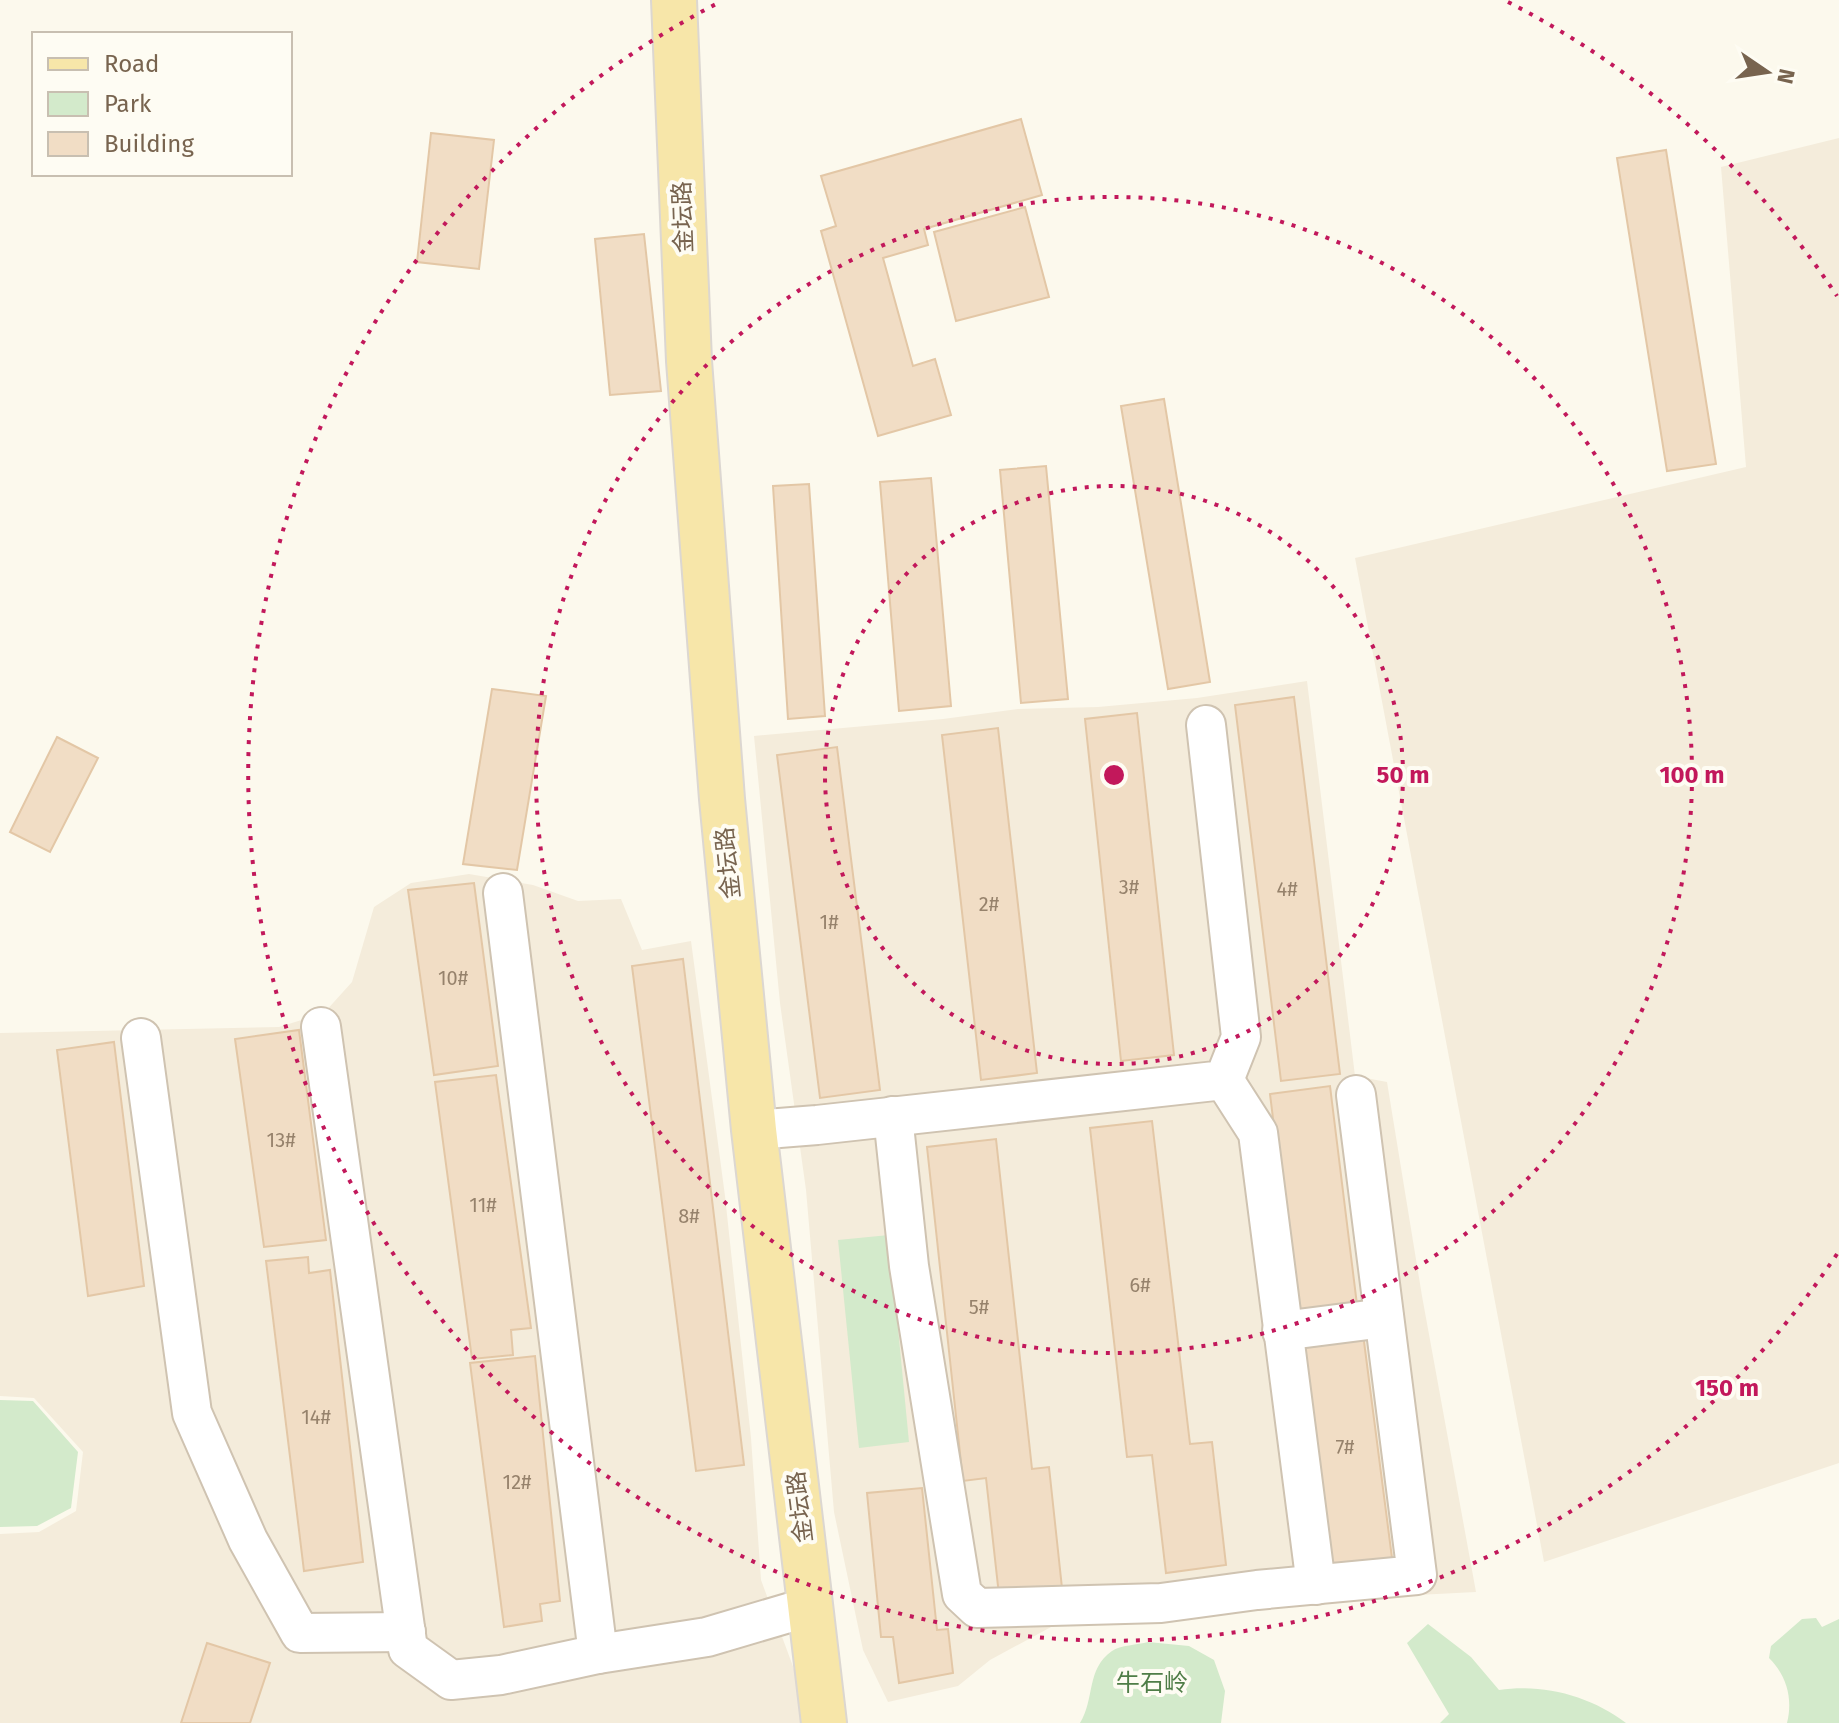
<svg xmlns="http://www.w3.org/2000/svg" width="1839" height="1723" font-family="'Fira Sans','Noto Sans SC',sans-serif">
  <rect width="100%" height="100%" fill="#fcf9ed"/>
  <g fill="#f4ecdb">
    <polygon points="1839,138 1839,1463 1544,1562 1355,558 1746,467 1721,167"/>
    <polygon points="1307,681 1355,1076 1387,1082 1422,1296 1476,1592 1120,1610 1051,1627 990,1660 958,1686 888,1702 863,1650 834,1512 806,1190 780,1003 754,736 943,719 1018,709 1098,707 1197,698"/>
    <polygon points="469,874 533,885 578,901 621,899 642,950 691,941 725,1196 751,1438 761,1580 801,1688 805,1723 0,1723 0,1534 39,1532 76,1511 83,1452 34,1398 0,1396 0,1033 279,1027 324,1013 352,982 374,907 411,883"/>
  </g>
  <g fill="#d3eacb">
    <polygon points="889,1235 909,1442 859,1448 838,1240"/>
    <polygon points="0,1400 33,1401 78,1452 71,1508 37,1526 0,1527"/>
    <path d="M1816,1618L1822,1627L1839,1619V1723H1787C1793,1699 1787,1676 1769,1658L1771,1646L1802,1619Z"/>
    <path d="M1428,1624L1471,1657L1499,1690C1543,1683 1591,1696 1626,1723H1440L1449,1714L1407,1643Z"/>
    <path d="M1148,1642L1189,1646L1214,1660L1225,1691L1221,1723H1080C1095,1699 1086,1669 1112,1651C1120,1645 1138,1645 1148,1642Z"/>
  </g>
  <g fill="#f1ddc5" stroke="#e3c7a6" stroke-width="2">
    <polygon points="1021,119 1042,195 924,229 928,245 883,258 913,366 935,359 951,415 878,436 821,231 836,226 821,176"/>
    <polygon points="431,133 494,140 479,269 417,262"/>
    <polygon points="1666,150 1716,464 1667,471 1617,158"/>
    <polygon points="1025,207 1049,297 956,321 934,232"/>
    <polygon points="644,234 661,391 610,395 595,239"/>
    <polygon points="1164,399 1210,682 1168,689 1121,406"/>
    <polygon points="1046,466 1068,699 1021,703 1000,470"/>
    <polygon points="931,478 951,706 899,711 880,482"/>
    <polygon points="809,484 825,716 788,719 773,486"/>
    <polygon points="492,689 546,696 517,870 463,864"/>
    <polygon points="1294,697 1340,1074 1281,1081 1235,705"/>
    <polygon points="1137,713 1174,1055 1121,1061 1085,719"/>
    <polygon points="998,728 1037,1073 981,1080 942,735"/>
    <polygon points="57,737 98,758 50,852 10,832"/>
    <polygon points="837,747 880,1090 820,1098 777,755"/>
    <polygon points="474,883 498,1066 434,1075 408,890"/>
    <polygon points="683,959 744,1465 696,1471 632,966"/>
    <polygon points="299,1030 326,1240 264,1247 235,1039"/>
    <polygon points="114,1042 144,1286 88,1296 57,1050"/>
    <polygon points="496,1075 531,1328 511,1330 513,1355 472,1359 435,1082"/>
    <polygon points="1330,1086 1358,1313 1298,1321 1270,1094"/>
    <polygon points="1152,1121 1190,1444 1212,1442 1226,1565 1166,1573 1152,1455 1127,1457 1090,1128"/>
    <polygon points="996,1139 1032,1469 1049,1467 1062,1588 999,1595 986,1478 963,1481 927,1147"/>
    <polygon points="308,1257 309,1273 330,1270 363,1562 304,1571 266,1261"/>
    <polygon points="1362,1326 1392,1558 1331,1567 1296,1335"/>
    <polygon points="535,1356 560,1601 540,1604 542,1621 504,1627 470,1363"/>
    <polygon points="922,1488 937,1630 948,1629 953,1673 899,1683 893,1637 881,1637 867,1493"/>
    <polygon points="207,1643 270,1663 250,1723 181,1723"/>
  </g>
  <g fill="none" stroke-linecap="round" stroke-linejoin="round">
    <g stroke="#cfc3b1" stroke-width="42">
      <g id="minor">
        <polyline points="321,1027 408,1649 451,1680 501,1675 598,1654 503,893"/>
        <polyline points="141,1038 192,1413 248,1540 300,1633 406,1632"/>
        <polyline points="1224,1080 1258,1133 1316,1585"/>
        <polyline points="893,1116 909,1266 962,1594 977,1608 1161,1603 1257,1590 1417,1575 1356,1095"/>
        <polyline points="754,1130 817,1125 1224,1080 1241,1037 1206,725"/>
        <polyline points="1282,1331 1384,1318"/>
        <polyline points="598,1654 707,1637 812,1606"/>
      </g>
    </g>
    <g stroke="#dcd7d1" stroke-width="48">
      <polyline id="major" points="674,0 689,361 722,799 754,1130 824,1723"/>
    </g>
    <use href="#minor" stroke="#fff" stroke-width="38"/>
    <use href="#major" stroke="#f7e6a9" stroke-width="44"/>
  </g>
  <g fill="none" stroke="#c2185b" stroke-width="4" stroke-dasharray="4 8">
    <circle cx="1114" cy="775" r="289"/>
    <circle cx="1114" cy="775" r="578"/>
    <path d="M1837 1254A867 867 0 1 1 720 2M1508 2A867 867 0 0 1 1837 296"/>
  </g>
  <g text-anchor="middle" stroke-width="8" stroke-linejoin="round" paint-order="stroke">
    <g font-size="20" fill="#96826c">
      <text x="1129" y="894">3#</text>
      <text x="1287" y="896">4#</text>
      <text x="989" y="911">2#</text>
      <text x="829" y="929">1#</text>
      <text x="453" y="985">10#</text>
      <text x="281" y="1147">13#</text>
      <text x="483" y="1212">11#</text>
      <text x="689" y="1223">8#</text>
      <text x="1140" y="1292">6#</text>
      <text x="979" y="1314">5#</text>
      <text x="316" y="1424">14#</text>
      <text x="1345" y="1454">7#</text>
      <text x="517" y="1489">12#</text>
    </g>
    <g font-size="24" fill="#78644f" stroke="#fefcf3">
      <text transform="translate(683 217) rotate(-92)" y="8">金坛路</text>
      <text transform="translate(728 863) rotate(-96)" y="8">金坛路</text>
      <text transform="translate(800 1507) rotate(-97)" y="8">金坛路</text>
    </g>
    <g font-size="24" fill="#4f7d47" stroke="#fefcf3">
      <text x="1152" y="1691">牛石岭</text>
    </g>
  </g>
  <circle cx="1114" cy="775" r="12" fill="#c2185b" stroke="#fefcf3" stroke-width="4"/>
  <g font-size="24" text-anchor="middle" font-weight="bold" fill="#c2185b" stroke="#fefcf3" stroke-width="8" stroke-linejoin="round" paint-order="stroke">
    <text x="1403" y="783">50 m</text>
    <text x="1692" y="783">100 m</text>
    <text x="1727" y="1396">150 m</text>
  </g>
  <rect x="32" y="32" width="260" height="144" fill="#fefcf3" stroke="#c8bfb1" stroke-width="2"/>
  <rect x="48" y="58" width="40" height="12" fill="#f7e6a9" stroke="#c8bfb1" stroke-width="2"/>
  <text x="104" y="72" font-size="24" fill="#78644f">Road</text>
  <rect x="48" y="92" width="40" height="24" fill="#d3eacb" stroke="#c8bfb1" stroke-width="2"/>
  <text x="104" y="112" font-size="24" fill="#78644f">Park</text>
  <rect x="48" y="132" width="40" height="24" fill="#f1ddc5" stroke="#c8bfb1" stroke-width="2"/>
  <text x="104" y="152" font-size="24" fill="#78644f">Building</text>
  <g transform="translate(1767 72) rotate(103)" stroke="#fefcf3" stroke-width="6" paint-order="stroke">
  <path d="M0-6L14 30L0 20L-14 30Z" fill="#78644f"/>
  <text y="-12" font-size="22" font-weight="bold" text-anchor="middle" fill="#78644f">N</text>
  </g>
</svg>
